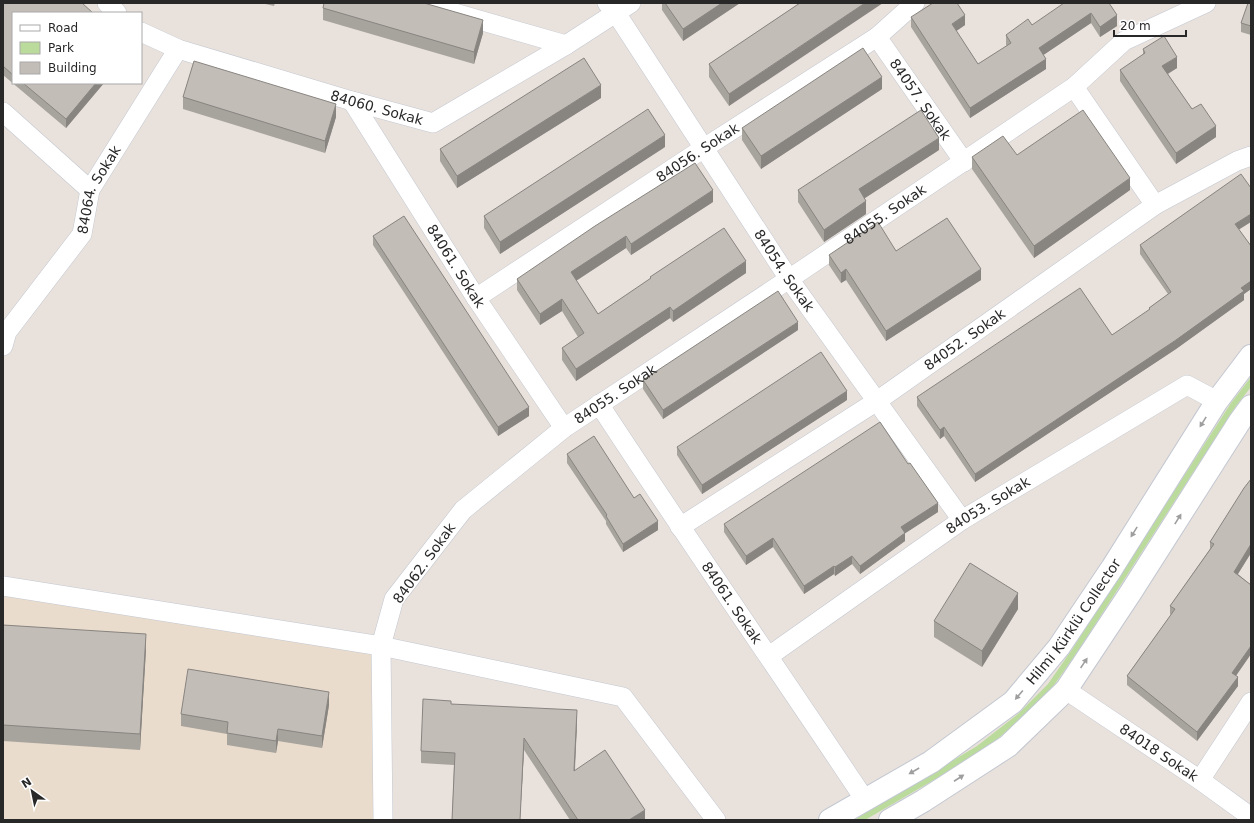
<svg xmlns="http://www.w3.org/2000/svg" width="1254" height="823" font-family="'DejaVu Sans',sans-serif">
  <rect width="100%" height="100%" fill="#e9e1dc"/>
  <polygon fill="#eadccc" points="3,586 371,654 379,820 3,820"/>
  <polygon fill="#bbdb9d" points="1251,377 1251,387 1236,406 1078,651 1052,688 1021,719 982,752 865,820 854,820 977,746 1018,714 1048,684 1073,648 1231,403"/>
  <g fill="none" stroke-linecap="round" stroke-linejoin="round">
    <g stroke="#c3c8d1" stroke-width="20">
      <g id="minor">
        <polyline points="107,3 117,13"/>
        <polyline points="420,3 566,45"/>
        <path id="s1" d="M607,3L616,13L789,279L962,520"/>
        <path id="s2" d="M141,32L178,49L352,101L433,123L566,45L631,3"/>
        <path id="s3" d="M877,37L964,162"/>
        <polyline points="1074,87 1155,205"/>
        <path id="s4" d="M352,101L476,298L564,428"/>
        <polyline points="3,112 90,190"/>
        <path id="s5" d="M476,298L704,148L877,37L915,3"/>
        <path id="s6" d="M3,346L7,332L82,234L90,190L178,49"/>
        <path id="s7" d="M599,404C686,537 777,668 865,800"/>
        <path id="s8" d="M680,527L877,401L1155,205L1237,161L1251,156"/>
        <polyline points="3,586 381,646 623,697 716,820"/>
        <path id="s9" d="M769,656L962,520L1187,385L1217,401"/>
        <path id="s10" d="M1066,690L1200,780L1251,817"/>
        <polyline points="1200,780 1251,702"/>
        <path id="s11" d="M383,820L381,646L394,599L463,510L564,428L789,279L1074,87L1124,41L1206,3"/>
      </g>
    </g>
    <g stroke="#c3c8d1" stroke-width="24">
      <g id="secondary">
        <path id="s12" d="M830,820L931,762L1013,702L1059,647L1112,568L1217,401L1251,356"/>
        <polyline points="890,820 923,801 1008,746 1066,690 1131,592 1240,421 1251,406"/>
      </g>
    </g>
    <use href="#minor" stroke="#fff" stroke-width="19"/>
    <use href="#secondary" stroke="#fff" stroke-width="22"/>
  </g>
  <g fill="#a7a39d">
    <polygon points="3,3 13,13 13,83 104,83 66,128 3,75"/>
    <polygon points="261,3 275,3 274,6"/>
    <polygon points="662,3 740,3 683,41 662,10"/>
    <polygon points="800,3 729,106 709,77 709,64"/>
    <polygon points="1109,3 1117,26 1100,37 1091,23 1043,55 1046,69 970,118 911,27 911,17 965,25 956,31 978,64 1007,46 1006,45 1006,35 1032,25"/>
    <polygon points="1251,3 1251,35 1241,32 1241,23"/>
    <polygon points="323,8 483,33 474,64 323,20"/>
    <polygon points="1143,49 1177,68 1168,74 1192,109 1216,137 1176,164 1120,81 1120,70 1143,55"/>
    <polygon points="882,89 761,169 742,140 742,128"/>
    <polygon points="183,97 336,117 325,153 183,109"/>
    <polygon points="601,98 457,188 440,161 440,149"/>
    <polygon points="665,147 500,254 484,228 484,216"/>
    <polygon points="939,150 864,198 866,214 824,242 798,202 798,190"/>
    <polygon points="1017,155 1130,190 1034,258 972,169 972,157"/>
    <polygon points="713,202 631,255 626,248 576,281 598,314 650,279 650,277 746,273 673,322 670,318 576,381 562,360 562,348 578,337 562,311 540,325 517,290 517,279"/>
    <polygon points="1239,230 1251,246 1251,289 1244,294 1244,300 1176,349 975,482 944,436 940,439 917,406 917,397 1112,335 1149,310 1149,308 1168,294 1140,254 1140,245"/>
    <polygon points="373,236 529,416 498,436 373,245"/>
    <polygon points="896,251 981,280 886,341 846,280 841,283 829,265 829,255"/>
    <polygon points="798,330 663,419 643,389 643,380"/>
    <polygon points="847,400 702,494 677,455 677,447"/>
    <polygon points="567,454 634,498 658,530 623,552 606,524 606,521 567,463"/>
    <polygon points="1251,479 1251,553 1238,574 1251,585 1251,654 1236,676 1238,686 1197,741 1127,685 1127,676 1171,615 1170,614 1170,606 1210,549 1210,542"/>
    <polygon points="938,512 905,533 905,541 860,574 852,564 835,576 834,574 804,594 773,547 746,565 724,532 724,524"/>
    <polygon points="1018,609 982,667 934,637 934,621"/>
    <polygon points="3,625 146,649 140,750 3,741"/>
    <polygon points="451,704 577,723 575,770 645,820 570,820 524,750 520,820 452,820 454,765 421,763 421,751"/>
    <polygon points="329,705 322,748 278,741 276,753 227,745 227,734 181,726 181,714"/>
  </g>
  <g fill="#888480">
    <polygon points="722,3 740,3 683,41 683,29"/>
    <polygon points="865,3 883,3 729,106 729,94"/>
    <polygon points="1091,13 1091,23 1039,58 1039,48"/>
    <polygon points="965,15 965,25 952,34 952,24"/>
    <polygon points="1117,15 1117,26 1100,37 1100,27"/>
    <polygon points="483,20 483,33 474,64 474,52"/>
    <polygon points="1177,57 1177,68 1162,77 1162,66"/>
    <polygon points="1046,59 1046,69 970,118 970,108"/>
    <polygon points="882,77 882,89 761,169 761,156"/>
    <polygon points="96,83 104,83 66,128 66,119"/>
    <polygon points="601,85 601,98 457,188 457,176"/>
    <polygon points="336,104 336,117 325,153 325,141"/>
    <polygon points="1216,126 1216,137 1176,164 1176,153"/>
    <polygon points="665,135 665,147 500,254 500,242"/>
    <polygon points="939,138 939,150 859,202 859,189"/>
    <polygon points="1130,178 1130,190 1034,258 1034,246"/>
    <polygon points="713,190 713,202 631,255 631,244"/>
    <polygon points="866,201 866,214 824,242 824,230"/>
    <polygon points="1251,214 1251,222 1235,232 1235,224"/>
    <polygon points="626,236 626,248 571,284 571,272"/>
    <polygon points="746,261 746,273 673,322 673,311"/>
    <polygon points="846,269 846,280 841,283 841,273"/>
    <polygon points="981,269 981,280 886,341 886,331"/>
    <polygon points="1251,281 1251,289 1244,294 1244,300 1176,349 975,482 975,474"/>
    <polygon points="562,299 562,311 540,325 540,314"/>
    <polygon points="670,307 670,318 576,381 576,369"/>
    <polygon points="798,322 798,330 663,419 663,410"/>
    <polygon points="847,391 847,400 702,494 702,485"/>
    <polygon points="529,407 529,416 498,436 498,427"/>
    <polygon points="944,427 944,436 940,439 940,430"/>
    <polygon points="938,503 938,512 901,536 901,527"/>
    <polygon points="658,521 658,530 623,552 623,544"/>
    <polygon points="905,533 905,541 860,574 860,566"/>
    <polygon points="773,538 773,547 746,565 746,556"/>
    <polygon points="1251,544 1251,553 1234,580 1234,572"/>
    <polygon points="852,556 852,564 835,576 835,567"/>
    <polygon points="834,566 834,574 804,594 804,586"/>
    <polygon points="1018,593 1018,609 982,667 982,651"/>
    <polygon points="146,634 146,649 140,750 140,734"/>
    <polygon points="1251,646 1251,654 1232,681 1232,673"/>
    <polygon points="1238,677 1238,686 1197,741 1197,732"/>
    <polygon points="329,692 329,705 322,748 322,736"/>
    <polygon points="577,710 577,723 574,783 574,771"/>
    <polygon points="278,729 278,741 276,753 276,741"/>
    <polygon points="524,738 524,750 520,820"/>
    <polygon points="645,810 645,820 629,820"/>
  </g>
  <g fill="#c2bdb7" stroke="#888480">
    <polygon points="3,3 82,3 93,13 13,13 13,75 3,66"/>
    <polygon points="324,3 424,3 483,20 474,52 323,8"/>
    <polygon points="665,3 722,3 683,29"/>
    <polygon points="800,3 865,3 729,94 709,64"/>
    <polygon points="933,3 957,3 965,15 952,24 978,64 1011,43 1006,35 1028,19 1032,25 1064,3 1109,3 1117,15 1100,27 1091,13 1039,48 1046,59 970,108 911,17"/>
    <polygon points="1248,3 1251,3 1251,26 1241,23"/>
    <polygon points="1164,36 1177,57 1162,66 1192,109 1201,104 1216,126 1176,153 1120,70 1145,53 1143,49"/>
    <polygon points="863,48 882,77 761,156 742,128"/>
    <polygon points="584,58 601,85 457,176 440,149"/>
    <polygon points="194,61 336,104 325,141 183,97"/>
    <polygon points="23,83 96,83 66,119"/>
    <polygon points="648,109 665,135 500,242 484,216"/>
    <polygon points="921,110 939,138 859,189 866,201 824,230 798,190"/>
    <polygon points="1083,110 1130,178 1034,246 972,157 1003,136 1017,155"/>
    <polygon points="695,163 713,190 631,244 626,236 571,272 598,314 651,278 650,277 724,228 746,261 673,311 670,307 576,369 562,348 584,333 562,299 540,314 517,279 595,226"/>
    <polygon points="1241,174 1251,188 1251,214 1235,224 1251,246 1251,281 1241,288 1244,291 1176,340 975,474 944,427 940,430 917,397 1080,288 1112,335 1150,309 1149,308 1171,292 1140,245"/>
    <polygon points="404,216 529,407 498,427 373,236"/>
    <polygon points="947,218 981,269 886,331 846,269 841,273 829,255 878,222 896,251"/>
    <polygon points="778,291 798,322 663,410 643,380"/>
    <polygon points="821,352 847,391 702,485 677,447"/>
    <polygon points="880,422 908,464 910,463 938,503 901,527 905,533 860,566 852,556 835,567 834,566 804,586 773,538 746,556 724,524"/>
    <polygon points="594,436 634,498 640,494 658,521 623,544 606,516 607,515 567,454"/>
    <polygon points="1251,479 1251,544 1234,572 1251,585 1251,646 1232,673 1238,677 1197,732 1127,676 1175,609 1170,606 1214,544 1210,542 1244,488"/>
    <polygon points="970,563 1018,593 982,651 934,621"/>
    <polygon points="3,625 146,634 140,734 3,725"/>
    <polygon points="188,669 329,692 322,736 278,729 276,741 227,733 228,722 181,714"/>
    <polygon points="423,699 451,701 451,704 577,710 574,771 605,750 645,810 629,820 578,820 524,738 520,820 452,820 455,753 421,751"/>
  </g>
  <defs><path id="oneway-solid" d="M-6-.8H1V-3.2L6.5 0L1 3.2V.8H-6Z"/></defs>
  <g fill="#9e9e9e">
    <use href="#oneway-solid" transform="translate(1203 422) rotate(122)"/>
    <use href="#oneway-solid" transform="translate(1178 519) rotate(-58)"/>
    <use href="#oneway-solid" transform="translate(1134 532) rotate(122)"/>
    <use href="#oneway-solid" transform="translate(1084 663) rotate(-56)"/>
    <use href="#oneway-solid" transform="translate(1019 695) rotate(130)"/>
    <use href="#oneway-solid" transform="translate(914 771) rotate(150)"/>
    <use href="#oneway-solid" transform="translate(959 778) rotate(-33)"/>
  </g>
  <g text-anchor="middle" stroke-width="3" stroke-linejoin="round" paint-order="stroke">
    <g font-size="14" fill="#282828" stroke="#fff">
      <text dy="5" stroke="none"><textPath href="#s3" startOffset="76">84057. Sokak</textPath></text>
      <text dy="5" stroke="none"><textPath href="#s2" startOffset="248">84060. Sokak</textPath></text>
      <text dy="5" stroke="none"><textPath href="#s5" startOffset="265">84056. Sokak</textPath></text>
      <text dy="5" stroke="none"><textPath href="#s6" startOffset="186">84064. Sokak</textPath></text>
      <text dy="5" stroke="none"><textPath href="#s11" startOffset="851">84055. Sokak</textPath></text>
      <text dy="5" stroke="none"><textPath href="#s4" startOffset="195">84061. Sokak</textPath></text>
      <text dy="5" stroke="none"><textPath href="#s1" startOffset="321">84054. Sokak</textPath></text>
      <text dy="5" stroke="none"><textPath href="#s8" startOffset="341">84052. Sokak</textPath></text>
      <text dy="5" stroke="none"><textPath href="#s11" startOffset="527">84055. Sokak</textPath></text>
      <text dy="5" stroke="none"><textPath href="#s9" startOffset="266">84053. Sokak</textPath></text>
      <text transform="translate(424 563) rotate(-54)" y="5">84062. Sokak</text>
      <text dy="5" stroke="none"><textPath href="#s7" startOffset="239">84061. Sokak</textPath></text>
      <text dy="5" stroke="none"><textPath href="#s12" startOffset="319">Hilmi Kürklü Collector</textPath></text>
      <text dy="5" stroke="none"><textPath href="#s10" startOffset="112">84018 Sokak</textPath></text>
    </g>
  </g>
  <rect width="1254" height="823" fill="none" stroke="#282828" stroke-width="8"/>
  <rect x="12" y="12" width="130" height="72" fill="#ffffff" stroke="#a9a9a9"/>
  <rect x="20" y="25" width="20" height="6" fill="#ffffff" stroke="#a9a9a9"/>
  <text x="48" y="32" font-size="12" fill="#282828">Road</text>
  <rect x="20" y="42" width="20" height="12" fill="#bbdb9d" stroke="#a9a9a9"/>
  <text x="48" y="52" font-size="12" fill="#282828">Park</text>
  <rect x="20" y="62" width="20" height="12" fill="#c2bdb7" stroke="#a9a9a9"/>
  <text x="48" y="72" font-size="12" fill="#282828">Building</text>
  <g transform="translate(32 791) rotate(327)" stroke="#ffffff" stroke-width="3" paint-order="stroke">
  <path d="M0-3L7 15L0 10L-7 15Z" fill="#282828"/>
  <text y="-6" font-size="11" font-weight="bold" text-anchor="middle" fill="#282828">N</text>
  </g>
  <path d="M1114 30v6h72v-6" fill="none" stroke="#282828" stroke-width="2"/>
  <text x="1120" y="30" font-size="12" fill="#282828" stroke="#ffffff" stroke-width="3" paint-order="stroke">20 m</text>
</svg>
